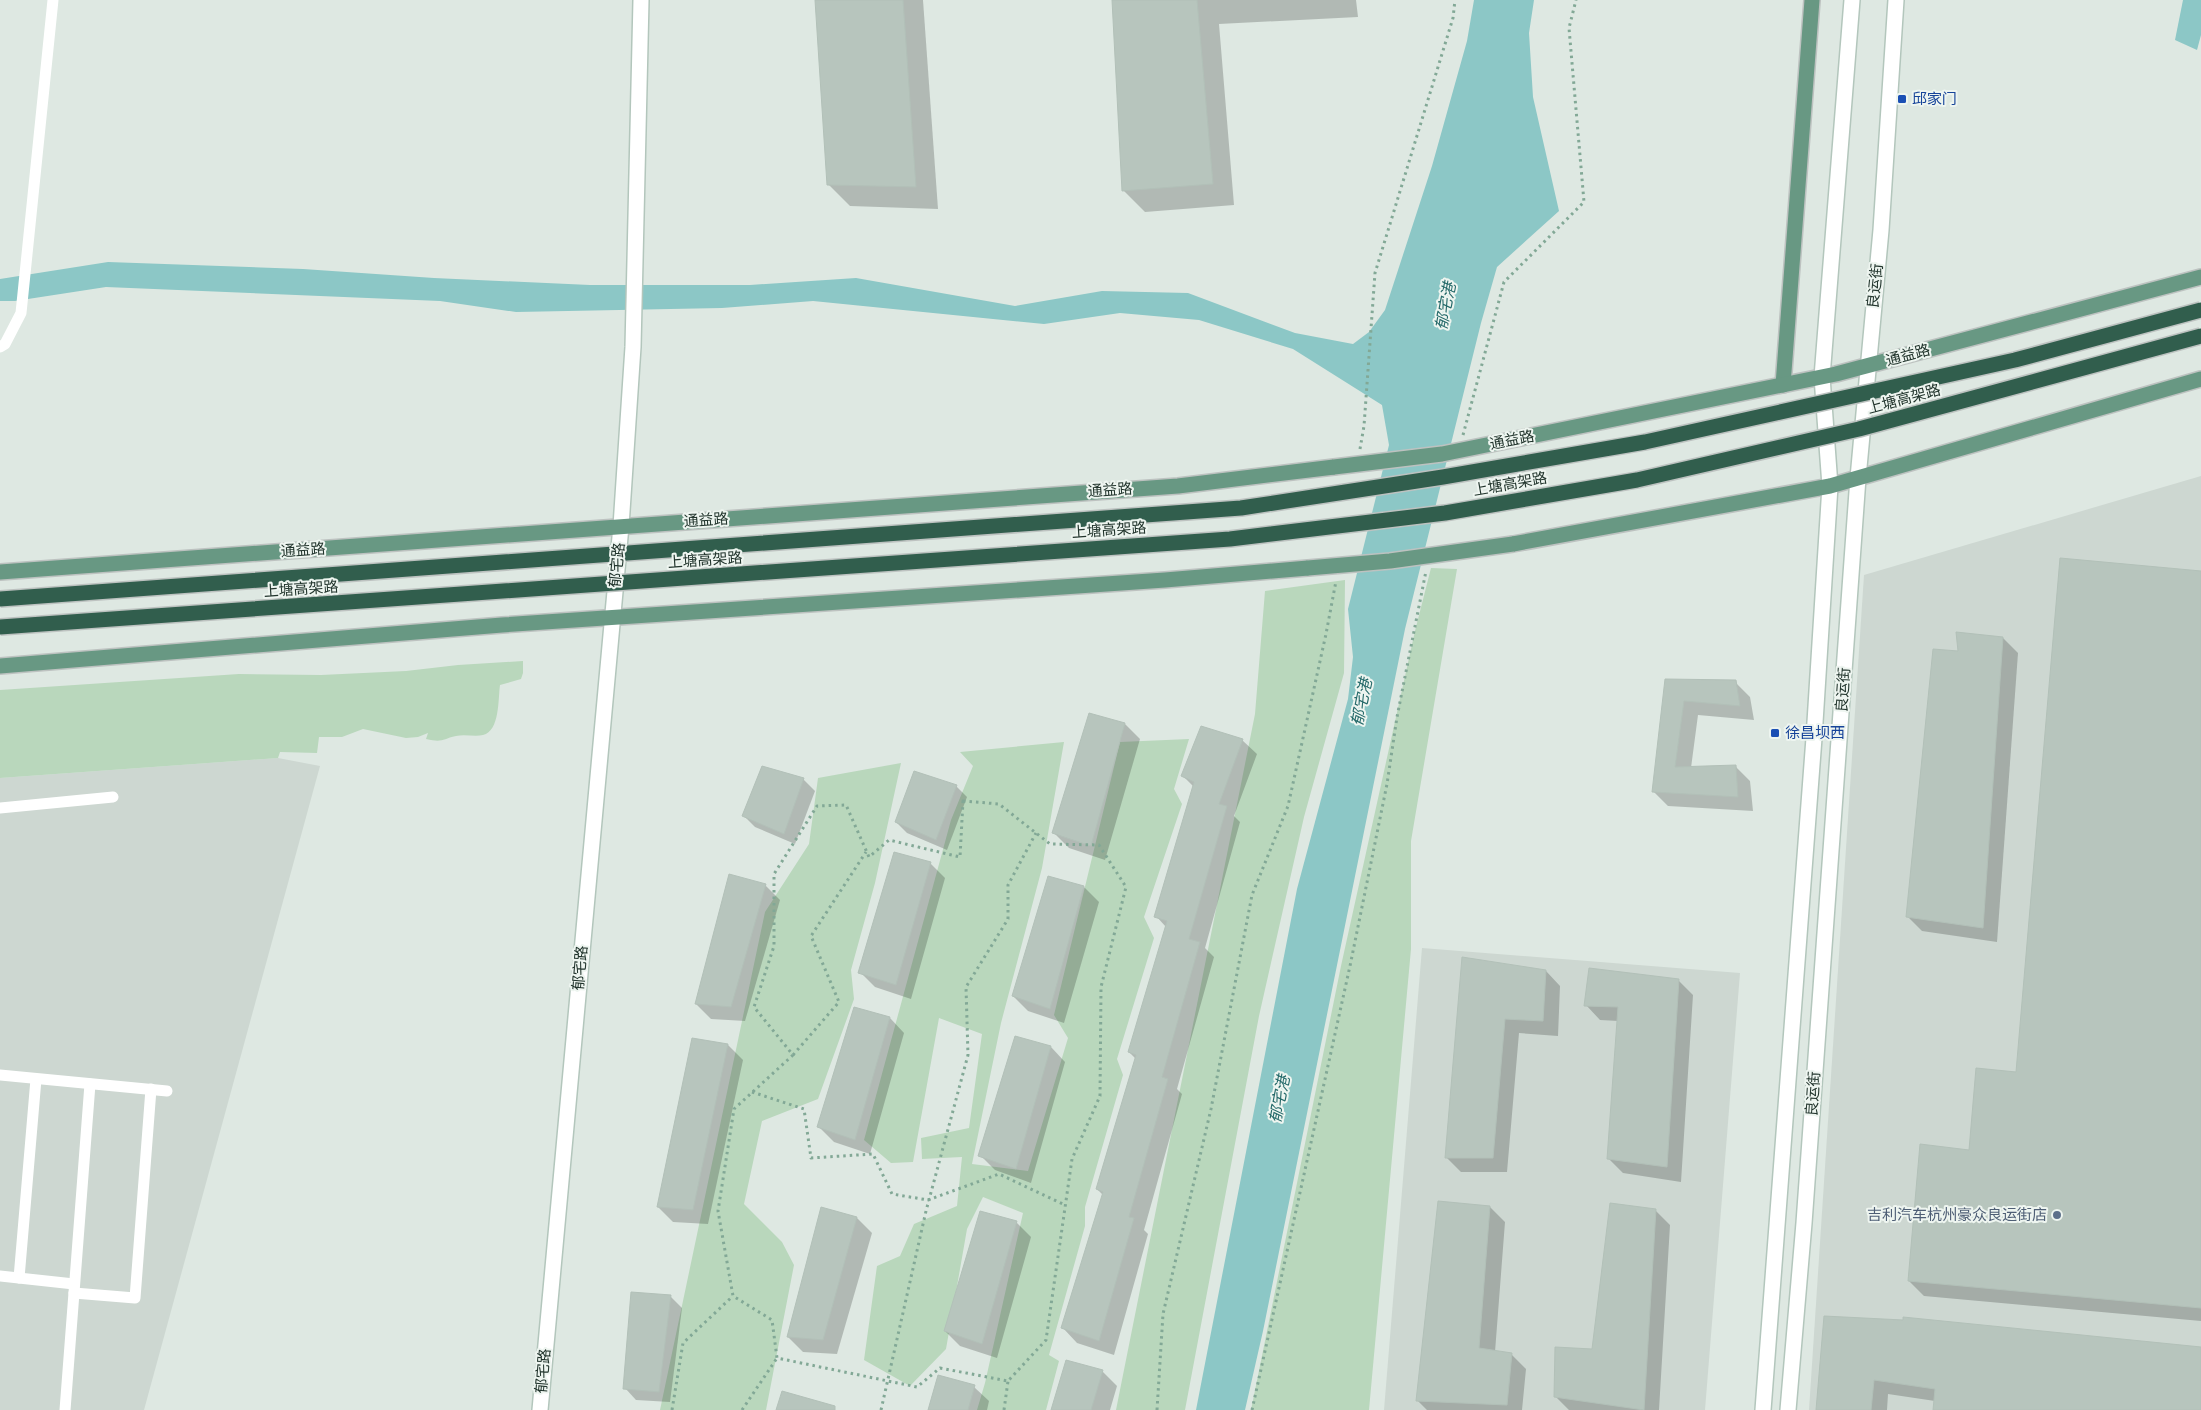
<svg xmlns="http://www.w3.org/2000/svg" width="2201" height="1410" font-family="Helvetica,'Noto Sans SC',sans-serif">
  <rect width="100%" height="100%" fill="#dee8e2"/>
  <g fill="#cdd7d1">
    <polygon points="2201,476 2201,1410 1809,1410 1864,575"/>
    <polygon points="278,758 320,766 144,1410 0,1410 0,778"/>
    <polygon points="1422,948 1740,973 1705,1410 1384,1410"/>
  </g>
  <g fill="#b9d7bc">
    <polygon points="1431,568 1457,569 1411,841 1411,949 1369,1410 1251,1410 1341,966 1415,631"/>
    <polygon points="1345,580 1344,673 1304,817 1259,1016 1185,1410 1116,1410 1255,714 1265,591"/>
    <path d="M523,661V673L521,679L500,685C498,699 500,731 483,735C475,737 465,734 456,736C442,739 443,743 426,739L428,733L418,737L406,738L363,729L342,737H319L317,753L280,752L278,758L0,778V690L239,674L321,675L406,671L458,665Z"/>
    <polygon points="1189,739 1174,789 1182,804 1144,917 1154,938 1117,1059 1123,1075 1085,1207 1085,1226 1049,1355 1059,1361 1046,1410 977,1410 985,1383 1023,1213 983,1197 967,1229 946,1349 910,1386 864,1360 877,1266 900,1256 914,1224 957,1206 962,1157 922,1159 921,1138 969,1128 982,1034 939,1018 913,1162 891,1163 864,1140 951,820 973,766 960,752 1064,742 1042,868 1001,1023 972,1164 1028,1171 1068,1038 1054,1015 1120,742"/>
    <polygon points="901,763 875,883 851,970 854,999 818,1099 762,1121 744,1204 782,1242 794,1265 766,1410 660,1410 765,912 809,844 818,778"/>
  </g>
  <g fill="#8cc7c6">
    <polygon points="1474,0 1534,0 1529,33 1533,97 1559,211 1497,267 1481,323 1405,629 1263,1331 1245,1410 1196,1410 1297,889 1348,699 1353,657 1348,609 1389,445 1382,405 1293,349 1199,320 1120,313 1044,324 813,301 722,308 516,312 440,301 106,287 15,301 0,301 0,279 108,262 303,269 434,278 590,285 750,285 856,278 1015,306 1102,291 1188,293 1295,333 1353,344 1369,332 1385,310 1432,166 1467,41"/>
    <polygon points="2183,0 2201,0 2201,35 2197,50 2175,40"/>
  </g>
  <g fill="#0003">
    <polygon points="817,0 923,0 938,209 850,206 828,184"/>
    <polygon points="1113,0 1356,0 1358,17 1219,24 1234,205 1145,212 1123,190"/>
    <polygon points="2201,572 2201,1321 1924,1296 1909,1281 1970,1151 2017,1073"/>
    <polygon points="2003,638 2018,653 1997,942 1922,931 1907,916 1960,652"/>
    <polygon points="1666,680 1735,682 1750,697 1754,720 1698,715 1691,768 1735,766 1750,781 1753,811 1668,806 1653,791"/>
    <polygon points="1125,724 1140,739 1105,860 1069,848 1054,833"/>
    <polygon points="1242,740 1257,754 1234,816 1240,822 1205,948 1214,957 1177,1089 1182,1094 1144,1230 1148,1234 1114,1355 1077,1343 1063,1328 1103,1195 1097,1189 1136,1059 1129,1052 1166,927 1156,916 1194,787 1183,776"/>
    <polygon points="762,767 804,780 815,791 795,844 755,827 744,816"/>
    <polygon points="956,786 967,797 947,850 907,833 896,822"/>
    <polygon points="930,863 945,878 911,999 875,987 860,972"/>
    <polygon points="730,876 765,885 780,900 745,1021 711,1019 696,1004"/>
    <polygon points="1084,887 1099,902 1064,1023 1028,1011 1013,996"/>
    <polygon points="1463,959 1546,971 1560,986 1558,1036 1519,1033 1507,1172 1461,1172 1446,1157"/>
    <polygon points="1678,980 1693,995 1681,1182 1623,1173 1608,1158 1619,1021 1600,1020 1586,1005"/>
    <polygon points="890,1018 904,1033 870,1154 834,1142 819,1127"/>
    <polygon points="693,1039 728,1045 743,1060 708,1224 673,1222 658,1207"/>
    <polygon points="1051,1047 1065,1062 1031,1183 995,1170 980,1155"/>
    <polygon points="1490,1207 1505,1222 1495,1352 1511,1354 1526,1369 1522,1410 1427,1410 1417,1400"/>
    <polygon points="822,1208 857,1218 872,1233 837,1354 803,1352 788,1337"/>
    <polygon points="1655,1210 1670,1225 1659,1410 1569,1410 1555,1396 1593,1350"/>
    <polygon points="1016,1222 1031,1237 997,1358 960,1346 945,1331"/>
    <polygon points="632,1293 671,1297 682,1308 670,1402 636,1400 625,1388"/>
    <polygon points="1904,1321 2201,1349 2201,1410 1934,1410 1935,1401 1888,1394 1887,1410 1817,1410"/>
    <polygon points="1102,1371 1117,1386 1110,1410 1052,1410"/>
    <polygon points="974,1387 989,1401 987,1410 929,1410"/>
  </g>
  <g fill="#b7c5bd" stroke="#b2c0b8">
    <polygon points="815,0 903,0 916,187 827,185"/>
    <polygon points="1112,0 1197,0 1213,184 1122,191"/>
    <polygon points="2060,558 2201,571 2201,1308 1908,1281 1920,1144 1969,1150 1976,1068 2016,1072"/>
    <polygon points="1956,632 2003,637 1983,928 1906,917 1933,649 1958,651"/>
    <polygon points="1665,679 1736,680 1740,706 1684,701 1675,767 1736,765 1738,797 1652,792"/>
    <polygon points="1089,713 1125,723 1091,846 1052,833"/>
    <polygon points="1201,726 1243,739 1219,804 1227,806 1189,939 1200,942 1162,1077 1168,1079 1129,1217 1134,1218 1099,1341 1061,1328 1103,1192 1096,1189 1136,1055 1128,1052 1167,921 1154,917 1194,782 1181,776"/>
    <polygon points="762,766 804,778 784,834 742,816"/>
    <polygon points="914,771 957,785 936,840 895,822"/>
    <polygon points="894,852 931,862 896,985 858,973"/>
    <polygon points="729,874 766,884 731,1007 695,1004"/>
    <polygon points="1048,876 1084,886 1050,1009 1012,996"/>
    <polygon points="1462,957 1546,970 1543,1021 1505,1019 1493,1158 1445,1158"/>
    <polygon points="1589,968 1679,979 1667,1167 1607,1159 1618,1007 1584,1006"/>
    <polygon points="854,1007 890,1017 855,1140 817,1127"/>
    <polygon points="1015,1036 1051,1046 1016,1169 978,1156"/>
    <polygon points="692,1038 728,1044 693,1210 657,1207"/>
    <polygon points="1438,1201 1490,1206 1479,1348 1512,1353 1507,1405 1416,1401"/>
    <polygon points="1610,1203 1656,1209 1644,1410 1554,1397 1555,1347 1592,1349"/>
    <polygon points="821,1207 857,1217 823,1340 787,1337"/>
    <polygon points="980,1211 1017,1221 982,1344 944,1331"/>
    <polygon points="631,1292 671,1295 659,1392 623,1389"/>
    <polygon points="1824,1316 1903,1320 1903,1317 2201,1347 2201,1410 1933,1410 1935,1389 1874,1380 1871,1410 1816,1410"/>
    <polygon points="1066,1360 1103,1370 1091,1410 1051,1410"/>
    <polygon points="938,1375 975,1385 968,1410 928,1410"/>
    <polygon points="782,1391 835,1406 835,1410 776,1410"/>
  </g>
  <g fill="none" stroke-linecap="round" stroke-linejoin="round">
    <g stroke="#b3c6bc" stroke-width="18">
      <g id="secondary">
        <polyline points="540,1410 621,526 633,347 641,0"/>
        <polyline points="1763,1410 1814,738 1830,486 1822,377 1852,0"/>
        <polyline points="1788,1410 1804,1223 1858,478 1881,230 1896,0"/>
      </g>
    </g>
    <g stroke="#bdc2c0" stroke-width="18">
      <g id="primary">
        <polyline points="1783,385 1812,0"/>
        <polyline points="1516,439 1836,374 2201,277"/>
        <polyline points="1513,544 1830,486 2201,379"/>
        <polyline points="0,572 1178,486 1334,467"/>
        <polyline points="0,666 502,625 1165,580 1308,568"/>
      </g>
    </g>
    <g stroke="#82a896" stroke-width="3" stroke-dasharray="2.5 4" stroke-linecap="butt">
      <polyline points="1463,435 1504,282 1584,202 1569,28 1576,0"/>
      <polyline points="1360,449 1364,426 1375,273 1453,18 1455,0"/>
      <polygon points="963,801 999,804 1050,844 1099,845 1126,887 1101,987 1100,1096 1072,1159 1046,1340 1008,1381 940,1368 917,1387 777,1358 772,1320 733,1296 718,1211 734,1109 793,1055 754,1007 774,946 774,874 817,806 846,805 869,857 889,840 960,857"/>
      <polyline points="793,1055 839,1002 811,936 866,852"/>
      <polyline points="752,1092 804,1109 811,1158 873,1154 892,1194 928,1200 999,1174 1065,1205"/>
      <polyline points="672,1410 683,1343 733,1296"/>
      <polyline points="742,1410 777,1358"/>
      <polyline points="881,1410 926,1211 968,1055 966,987 1008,919 1008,885 1036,833"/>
      <polyline points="1004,1410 1008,1381"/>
      <polyline points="1157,1410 1163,1314 1211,1109 1252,895 1288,806 1326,634 1336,581"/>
      <polyline points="1252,1410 1350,966 1387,784 1397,717 1426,571"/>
    </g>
    <g stroke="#fff" stroke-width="11">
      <polyline points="0,347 5,344 21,313 53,0"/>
      <polyline points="0,808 113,797"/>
      <polyline points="0,1075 167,1091"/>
      <polyline points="0,1276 74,1284"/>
      <polyline points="19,1278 36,1079"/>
      <polyline points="74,1293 135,1298 151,1089"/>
      <polyline points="65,1410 90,1084"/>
    </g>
    <use href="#secondary" stroke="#fff" stroke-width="15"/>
    <use href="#primary" stroke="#689883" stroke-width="15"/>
    <g stroke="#bdc2c0" stroke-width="18" stroke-linecap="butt">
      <g id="primary-bridge">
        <polyline points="1334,467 1442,454 1516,439"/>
        <polyline points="1308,568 1390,561 1513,544"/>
      </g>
    </g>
    <g stroke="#bdc2c0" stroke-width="18" stroke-linecap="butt">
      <g id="highway-bridge">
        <polyline points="0,599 1241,508 1443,477 1645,442 2015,360 2201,310"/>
        <polyline points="0,627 1230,539 1445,513 1637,480 1859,429 2201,336"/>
      </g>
    </g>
    <use href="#primary-bridge" stroke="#689883" stroke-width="15"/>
    <use href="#highway-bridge" stroke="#315e4d" stroke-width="15"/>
  </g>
  <g fill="#1a4fb4" stroke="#eef5f0" stroke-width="2">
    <rect x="1897" y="94" width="10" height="10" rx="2.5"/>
    <rect x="1770" y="728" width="10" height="10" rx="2.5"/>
  </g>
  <circle fill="#5c6f8a" stroke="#eef5f0" stroke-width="2" cx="2057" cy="1215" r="5"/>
  <g text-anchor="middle" stroke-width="4" stroke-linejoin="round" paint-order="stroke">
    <g font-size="15" fill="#164399" stroke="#eef5f0" text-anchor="start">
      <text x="1912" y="104">邱家门</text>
      <text x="1785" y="738">徐昌坝西</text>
    </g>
    <g font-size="15" fill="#22352d" stroke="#eef5f0">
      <text transform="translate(1875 286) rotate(-84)" y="5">良运街</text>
      <text transform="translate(1908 355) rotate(-15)" y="5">通益路</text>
      <text transform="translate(1904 399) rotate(-15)" y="5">上塘高架路</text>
      <text transform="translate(1512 440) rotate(-11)" y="5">通益路</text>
      <text transform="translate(1510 484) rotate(-10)" y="5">上塘高架路</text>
      <text transform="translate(1110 490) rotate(-4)" y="5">通益路</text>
      <text transform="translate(706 520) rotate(-4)" y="5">通益路</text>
      <text transform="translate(1109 530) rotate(-4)" y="5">上塘高架路</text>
      <text transform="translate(303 550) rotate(-4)" y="5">通益路</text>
      <text transform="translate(705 560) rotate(-4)" y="5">上塘高架路</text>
      <text transform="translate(617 565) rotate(-84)" y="5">郁宅路</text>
      <text transform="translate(301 589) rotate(-4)" y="5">上塘高架路</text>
      <text transform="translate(1843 690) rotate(-86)" y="5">良运街</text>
      <text transform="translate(580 968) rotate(-85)" y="5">郁宅路</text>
      <text transform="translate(1813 1094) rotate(-86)" y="5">良运街</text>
      <text transform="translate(543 1371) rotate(-85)" y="5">郁宅路</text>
    </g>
    <g font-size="15" fill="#4e5e75" stroke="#eef5f0" text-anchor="end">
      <text x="2047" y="1220">吉利汽车杭州豪众良运街店</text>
    </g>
    <g font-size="16" font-style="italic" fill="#246969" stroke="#eef5f0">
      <text transform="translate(1445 306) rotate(-79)" y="6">郁宅港</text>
      <text transform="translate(1361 702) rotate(-78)" y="6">郁宅港</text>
      <text transform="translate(1279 1099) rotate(-79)" y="6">郁宅港</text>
    </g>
  </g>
</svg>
